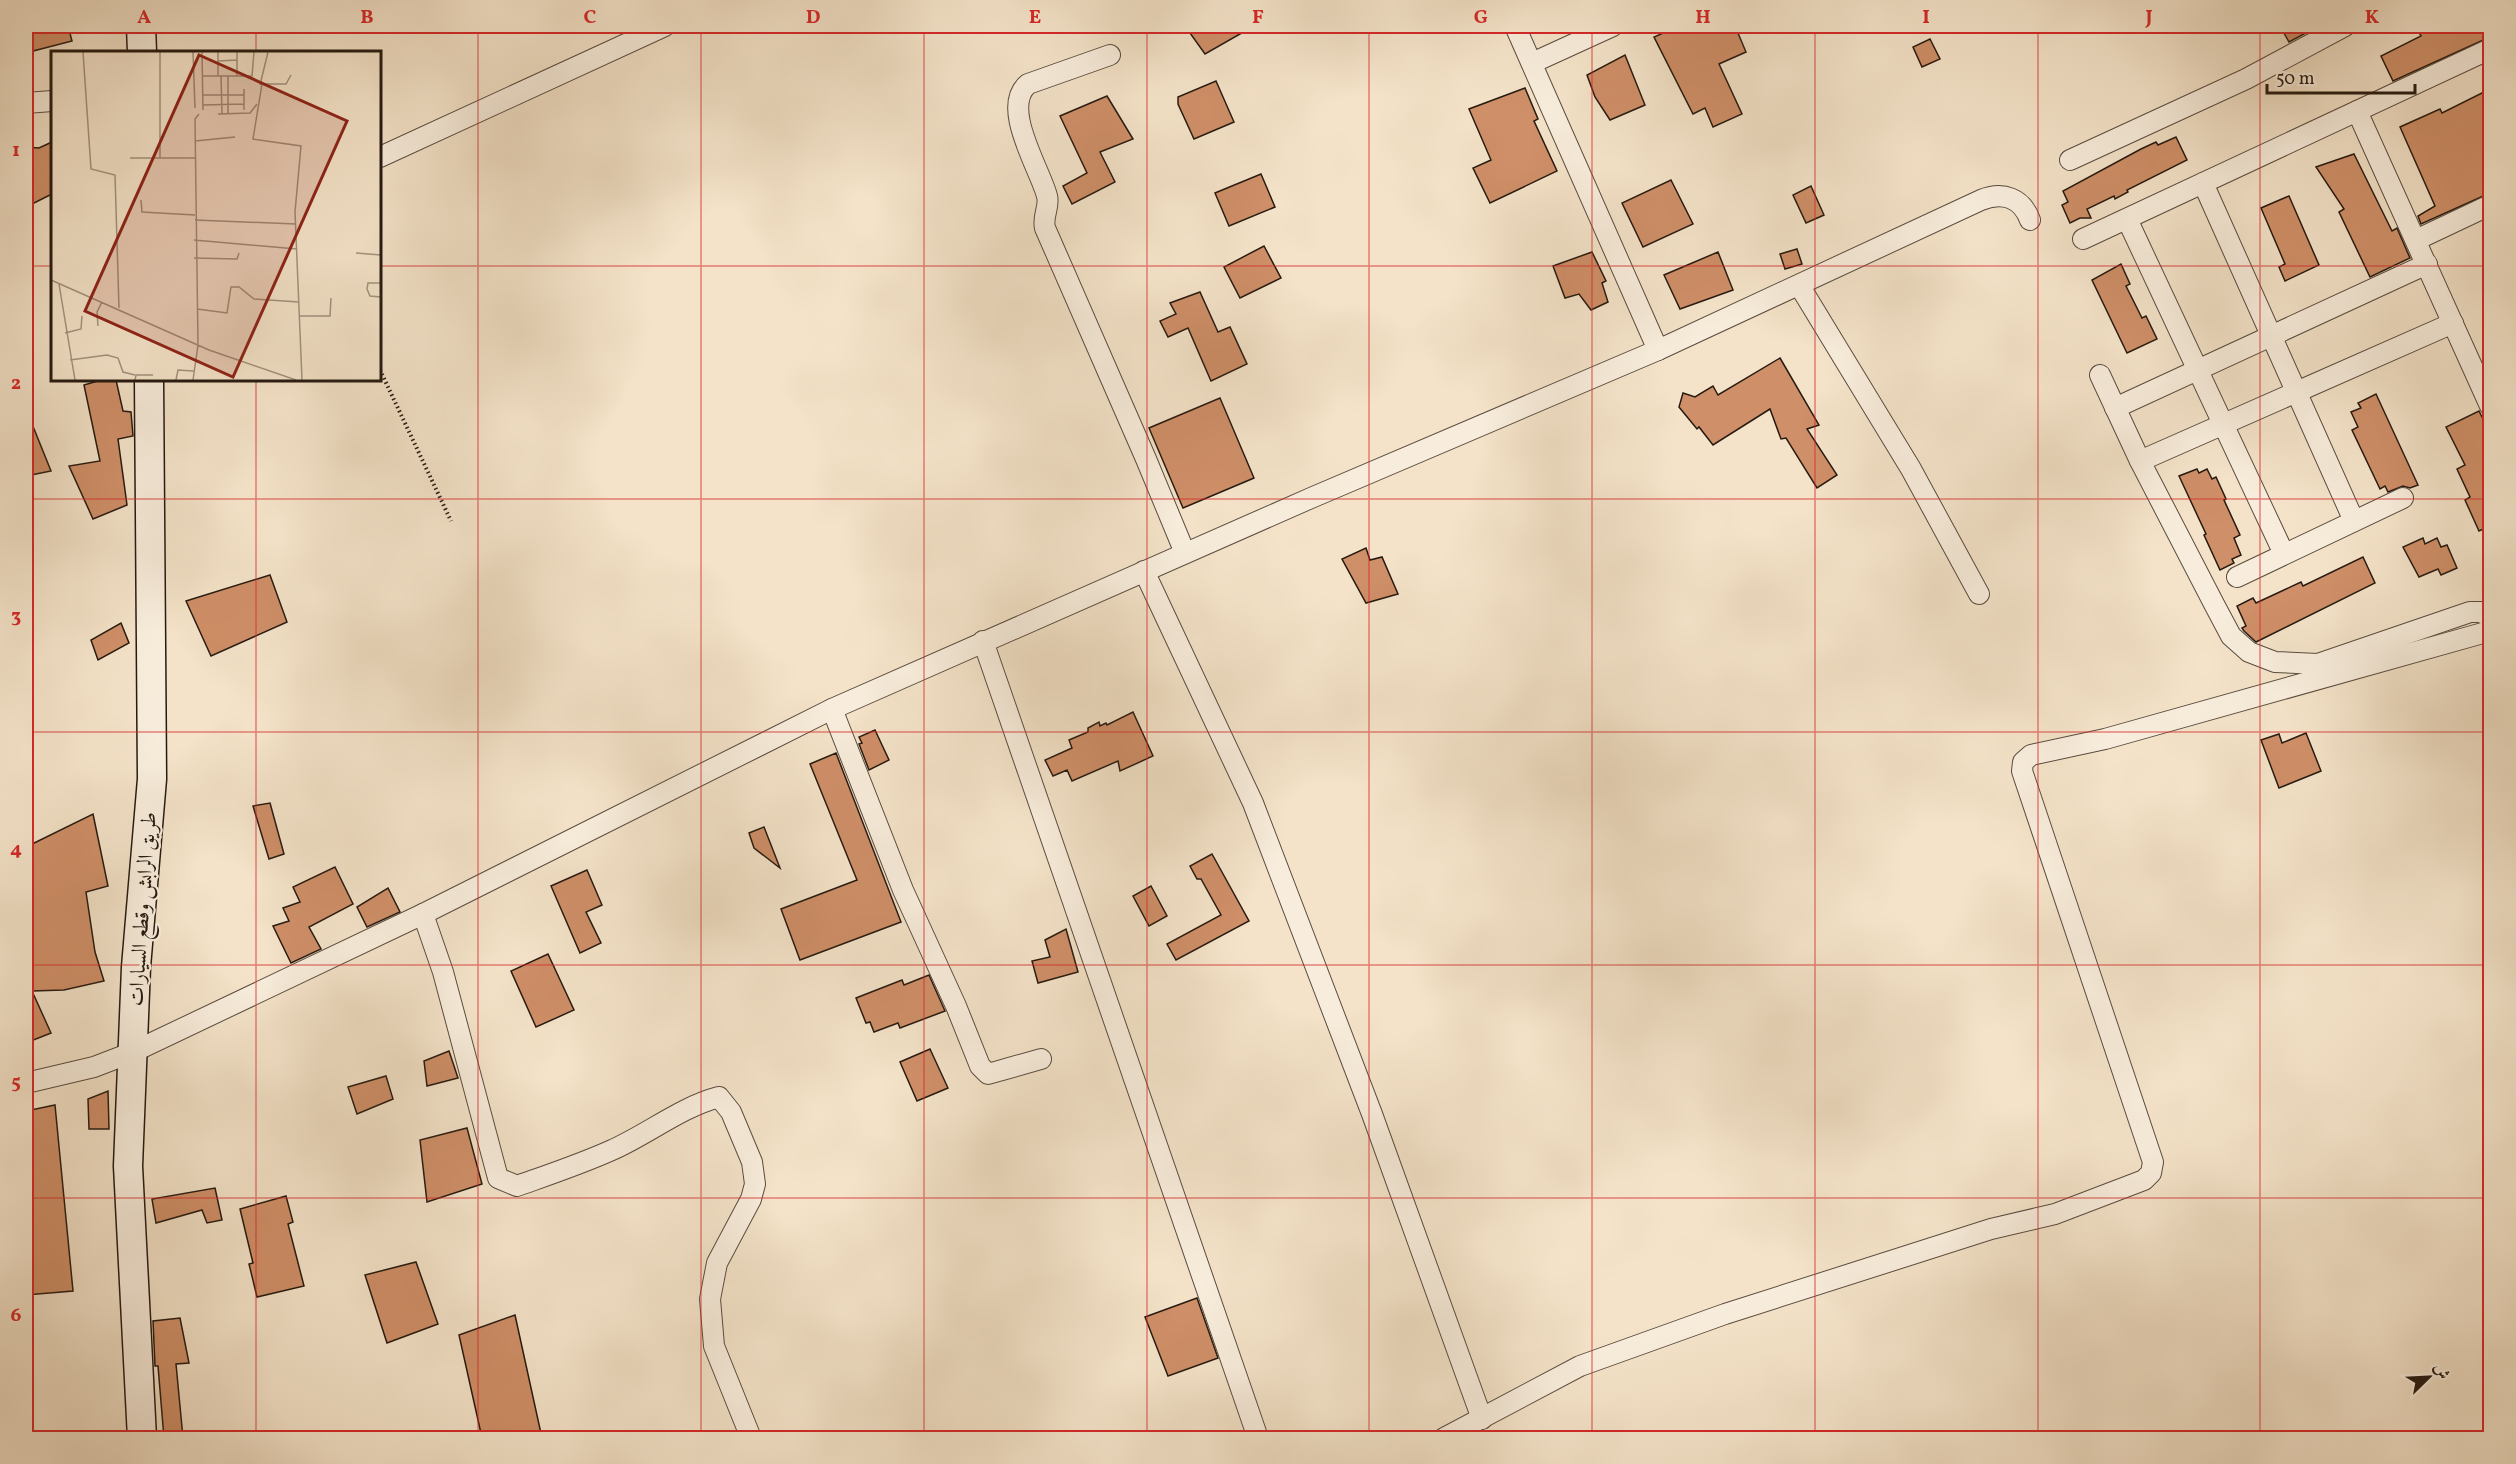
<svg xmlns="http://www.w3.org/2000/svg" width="2516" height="1464" font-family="Vollkorn,Amiri,serif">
  <rect width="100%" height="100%" fill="#f4e3c9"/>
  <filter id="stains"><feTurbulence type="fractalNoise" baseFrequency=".00333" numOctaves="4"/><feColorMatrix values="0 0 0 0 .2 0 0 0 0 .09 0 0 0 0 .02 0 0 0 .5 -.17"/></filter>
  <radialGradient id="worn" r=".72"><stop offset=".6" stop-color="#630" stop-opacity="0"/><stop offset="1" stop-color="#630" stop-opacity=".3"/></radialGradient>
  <g fill="#cf8f68" stroke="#261a11" stroke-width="1.5">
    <polygon points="27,26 68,26 72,41 33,51"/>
    <polygon points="1185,26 1254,26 1205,54"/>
    <polygon points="1679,26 1735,26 1746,52 1719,64 1742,114 1713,127 1705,108 1693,114 1654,37"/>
    <polygon points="2280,26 2299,26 2304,34 2289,42"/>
    <polygon points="2432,26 2490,26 2490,37 2393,81 2381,56 2421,36 2419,32"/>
    <polygon points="1930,39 1940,59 1922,67 1913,47"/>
    <polygon points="1625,55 1645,105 1610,120 1595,97 1587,75"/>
    <polygon points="1216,81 1234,122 1194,139 1178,104 1178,97"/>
    <polygon points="1525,88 1538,119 1534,121 1557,171 1490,203 1473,168 1491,160 1469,109"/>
    <polygon points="2490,89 2490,193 2421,224 2418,216 2435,206 2400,127 2440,109 2442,113"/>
    <polygon points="1107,96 1133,139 1100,152 1115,182 1072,204 1063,186 1087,173 1060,116"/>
    <polygon points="2176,137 2187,160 2127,190 2128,192 2115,199 2114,196 2087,209 2091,218 2080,218 2070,223 2062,205 2068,202 2063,191 2141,149 2156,142 2158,145"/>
    <polygon points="52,142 52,194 26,207 26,147 39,148"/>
    <polygon points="2354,154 2392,231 2397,228 2410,258 2370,277 2339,212 2344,209 2316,167"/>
    <polygon points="1261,174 1275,207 1229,226 1215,193"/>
    <polygon points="1671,180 1693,224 1643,247 1622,203"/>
    <polygon points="1811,186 1824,215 1806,223 1793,195"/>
    <polygon points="2289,196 2319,265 2285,281 2279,267 2285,264 2261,208"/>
    <polygon points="1264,246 1281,278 1240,298 1224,267"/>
    <polygon points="1797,249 1802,264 1785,269 1780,254"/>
    <polygon points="1592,252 1606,281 1602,283 1608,302 1591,310 1579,294 1565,298 1553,266"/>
    <polygon points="1718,252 1733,290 1680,309 1664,275"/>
    <polygon points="2121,264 2130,284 2126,286 2142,318 2146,316 2157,339 2127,353 2092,280"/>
    <polygon points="1200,292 1218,332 1230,327 1247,364 1211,381 1188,328 1168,337 1160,321 1176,314 1170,303"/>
    <polygon points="1780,358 1819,425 1807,429 1837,475 1817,488 1786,438 1781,439 1770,409 1713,445 1699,427 1697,429 1679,407 1683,393 1695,397 1713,386 1718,395"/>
    <polygon points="101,380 116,380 123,411 131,412 133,436 118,439 127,505 93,519 69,466 100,461 84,385"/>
    <polygon points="2376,394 2418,485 2410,488 2403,486 2388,492 2385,486 2380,489 2352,430 2358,427 2351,412 2361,408 2358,403"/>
    <polygon points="1220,398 1254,478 1183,508 1149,428"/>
    <polygon points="26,409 51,471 26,476"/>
    <polygon points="2479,411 2490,433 2490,526 2479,531 2465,500 2470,497 2457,469 2465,465 2446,427"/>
    <polygon points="2197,469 2199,473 2207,469 2212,479 2216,477 2226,499 2224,500 2240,535 2234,538 2241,555 2232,559 2234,563 2220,570 2204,535 2206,534 2179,476"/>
    <polygon points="2423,538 2425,544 2437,538 2441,547 2447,545 2457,568 2441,575 2438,569 2419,577 2403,547"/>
    <polygon points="1366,548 1370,560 1382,557 1398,594 1366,603 1342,559"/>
    <polygon points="2363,557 2375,583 2256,642 2244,631 2242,628 2246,626 2237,606 2253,598 2256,603 2301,582 2303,586"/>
    <polygon points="270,575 287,622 211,656 186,601"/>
    <polygon points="121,623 129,643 98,660 91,640"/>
    <polygon points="1133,712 1153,756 1120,771 1118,761 1072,781 1067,770 1053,776 1045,760 1072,748 1069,740 1088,732 1088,728 1099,722 1100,726 1106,723 1107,725"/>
    <polygon points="875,730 889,760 869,770 859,744 862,743 859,737"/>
    <polygon points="2306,733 2321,771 2279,788 2261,740 2279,734 2282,743"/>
    <polygon points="836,753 901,922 800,960 781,909 857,880 810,764"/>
    <polygon points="270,803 284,854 269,859 253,806"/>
    <polygon points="93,814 108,886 86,892 95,952 104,981 64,990 32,991 51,1033 26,1043 26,847"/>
    <polygon points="764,827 780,868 754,848 749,833"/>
    <polygon points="1212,854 1249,921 1176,960 1167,944 1221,915 1201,879 1197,879 1190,866"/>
    <polygon points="335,867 353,904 309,927 321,949 291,963 273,926 289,921 283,908 300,902 293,887"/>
    <polygon points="587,870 602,905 586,912 601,943 580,953 551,886"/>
    <polygon points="1151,886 1167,916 1149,926 1133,896"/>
    <polygon points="388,888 400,912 367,927 357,907"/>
    <polygon points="1066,929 1078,972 1038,983 1032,961 1050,957 1045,940"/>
    <polygon points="548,954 574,1010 536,1027 511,971"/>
    <polygon points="929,975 945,1011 900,1028 898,1023 874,1032 870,1022 866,1023 856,998 902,980 904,985"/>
    <polygon points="930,1049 948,1088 917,1101 900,1062"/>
    <polygon points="449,1051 458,1078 427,1086 424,1061"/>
    <polygon points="386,1076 393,1099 357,1114 348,1087"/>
    <polygon points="108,1091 109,1129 89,1129 88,1099"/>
    <polygon points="55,1105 73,1291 26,1295 26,1111"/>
    <polygon points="467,1128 482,1184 427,1202 420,1140"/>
    <polygon points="215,1188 222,1220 207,1223 202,1210 156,1223 152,1199"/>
    <polygon points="286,1196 293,1222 288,1224 304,1286 257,1297 249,1264 253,1263 240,1209"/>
    <polygon points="416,1262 438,1324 387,1343 365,1275"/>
    <polygon points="1197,1298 1218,1358 1168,1376 1145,1317"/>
    <polygon points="515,1315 542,1438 482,1438 459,1335"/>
    <polygon points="180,1318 189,1363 176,1364 183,1438 164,1438 158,1366 155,1366 153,1321"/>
  </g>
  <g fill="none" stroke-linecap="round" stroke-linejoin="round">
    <g stroke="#5a4c3f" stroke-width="22">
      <g id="minor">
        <polyline points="1515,26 1658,350"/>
        <path d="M1110,55L1028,84C1000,107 1040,169 1047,196C1050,207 1042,216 1045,228L1146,459L1185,553"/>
        <polyline points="1532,63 1613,26"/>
        <polyline points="26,103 52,101"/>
        <polyline points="2357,111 2490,406"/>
        <polyline points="380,157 665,26"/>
        <polyline points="2070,160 2246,79 2345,26"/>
        <polyline points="2203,183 2354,521"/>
        <polyline points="2127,219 2284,554"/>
        <polyline points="2083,239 2490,49"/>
        <polyline points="2416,240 2490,205"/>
        <polyline points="1799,285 1911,469 1979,594"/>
        <polyline points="2100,375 2140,461 2214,604 2231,636 2249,652 2275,662 2318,664 2470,612 2481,612 2490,617"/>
        <polyline points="2115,408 2427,264"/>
        <polyline points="2140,461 2453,323"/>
        <polyline points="1144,571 1253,803 1372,1114 1482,1419"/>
        <polyline points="2237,577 2403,498"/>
        <polyline points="983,641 1258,1438"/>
        <polyline points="832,709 903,890 956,1006 980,1066 988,1074 1041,1059"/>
        <path d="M423,914L443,972L498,1178L517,1186C548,1175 581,1164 612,1150C648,1134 681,1107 719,1097L731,1112L752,1162L755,1184L751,1199L717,1263L710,1299L714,1346L751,1438"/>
        <path d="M26,1083L94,1067L133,1052L423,914L832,709L1311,498L1658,350L1981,200C2003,191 2022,198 2030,220"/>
        <polyline points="1444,1438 1580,1366 1725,1314 1991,1229 2055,1214 2144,1180 2151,1173 2153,1162 2022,771 2023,762 2031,755 2105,739 2490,631"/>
      </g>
    </g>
    <g stroke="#261a11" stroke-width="31">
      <g id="secondary">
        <polyline points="141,26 142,52"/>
        <polyline points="142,1438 128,1166 136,967 152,779 149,380"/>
      </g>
    </g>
    <polyline stroke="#261a11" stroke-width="4" stroke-dasharray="1.5 3" stroke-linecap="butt" points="380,370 451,521"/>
    <use href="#minor" stroke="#f8eddc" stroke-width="20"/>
    <use href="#secondary" stroke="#f8eddc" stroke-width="28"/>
  </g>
  <path fill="none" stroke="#d62828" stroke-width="1.5" stroke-opacity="0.55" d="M256,26V52M478,26V1438M701,26V1438M924,26V1438M1147,26V1438M1369,26V1438M1592,26V1438M1815,26V1438M2038,26V1438M2260,26V1438M26,266H52M380,266H2490M256,380V1438M26,499H2490M26,732H2490M26,965H2490M26,1198H2490"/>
  <g text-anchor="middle" stroke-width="4.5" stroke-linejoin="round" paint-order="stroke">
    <g font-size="21" fill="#261a11" stroke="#f8eddc">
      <text transform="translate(142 909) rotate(-86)" y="7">طريق الرابش وقطع السيارات</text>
    </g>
  </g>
  <g transform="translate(51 51)">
    <rect width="330" height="330" fill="#f4e3c9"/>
    <path fill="none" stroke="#a2937f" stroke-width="1.5" d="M32,1L40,118L64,124L68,257M109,1V107M142,1L144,57M151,1L152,59M167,1V25M186,1V25M167,10L186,9M240,24L235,33H211L202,88L250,95L244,161L251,329M152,25H201L203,1M170,25L171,63M209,34L217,1M193,38V59M152,44H193M152,54L193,53M167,63L199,62L206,53M177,63V25M144,90L184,86M79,107H144M90,149L91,161L144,164M144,169L245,173M143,189L246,198M305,202L330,204M143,207L186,208L188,202M0,229L158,299L245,329M330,232H317L316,238L319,245L330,246M8,233L24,329M146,258L176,262L180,236H188L203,248L248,251M249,265H279L280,247M47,275L46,261L51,251M14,282L30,278L31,265M19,309L56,304L67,307L72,321L84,324M84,329L85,324H102M125,329L127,319L143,320M142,329L147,294L144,68L148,63"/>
    <path fill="#8f2418" fill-opacity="0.15" stroke="#8f2418" stroke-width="3" d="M148,4L296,70L182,326L34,260Z"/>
    <rect width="330" height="330" fill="none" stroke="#261a11" stroke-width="3"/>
  </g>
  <rect width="2516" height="1464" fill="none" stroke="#f4e3c9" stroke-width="66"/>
  <g transform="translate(2429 1377) rotate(66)" stroke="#f8eddc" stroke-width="4.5" paint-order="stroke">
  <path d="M0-4.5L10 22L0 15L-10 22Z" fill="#261a11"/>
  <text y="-9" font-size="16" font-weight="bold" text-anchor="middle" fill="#261a11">ش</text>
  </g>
  <path d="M2267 84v9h148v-9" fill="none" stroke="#261a11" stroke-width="3"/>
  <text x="2276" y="84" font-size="18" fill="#261a11" stroke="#f8eddc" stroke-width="4.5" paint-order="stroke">50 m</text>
  <rect x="33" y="33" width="2450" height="1398" fill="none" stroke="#d62828" stroke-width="2"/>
  <g font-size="20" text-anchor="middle" font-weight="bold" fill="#d62828">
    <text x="144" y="23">A</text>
    <text x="367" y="23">B</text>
    <text x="590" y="23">C</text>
    <text x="813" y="23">D</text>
    <text x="1035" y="23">E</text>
    <text x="1258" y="23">F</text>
    <text x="1481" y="23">G</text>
    <text x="1703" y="23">H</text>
    <text x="1926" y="23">I</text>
    <text x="2149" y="23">J</text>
    <text x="2372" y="23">K</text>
    <text x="16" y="156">1</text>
    <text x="16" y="389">2</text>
    <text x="16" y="622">3</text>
    <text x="16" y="855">4</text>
    <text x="16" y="1088">5</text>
    <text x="16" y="1321">6</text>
  </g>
  <rect width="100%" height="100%" filter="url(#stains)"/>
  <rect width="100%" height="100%" fill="url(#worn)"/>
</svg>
